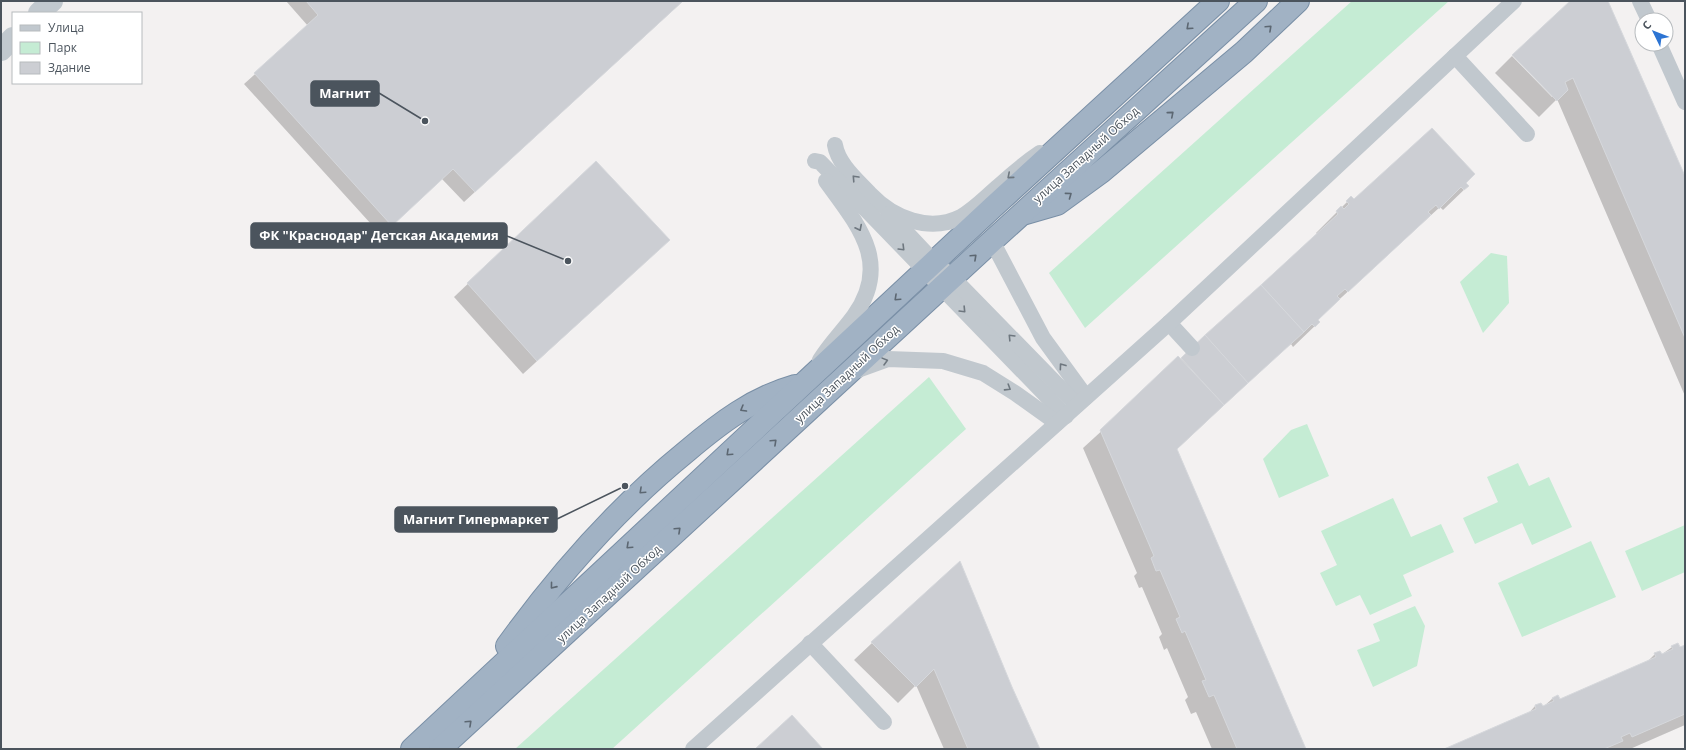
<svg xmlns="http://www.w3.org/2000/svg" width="1686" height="750" font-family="'Open Sans',sans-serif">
  <rect width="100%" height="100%" fill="#f3f1f1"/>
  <g fill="#c5ecd4">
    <polygon points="1352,1 1449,1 1085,328 1049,273"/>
    <polygon points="1491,253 1507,256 1509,303 1483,333 1460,282"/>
    <polygon points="929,377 966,429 612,749 515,749"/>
    <polygon points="1307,424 1329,476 1279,498 1263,459 1291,430"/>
    <polygon points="1518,463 1529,486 1549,477 1572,527 1532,545 1522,523 1475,544 1463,518 1498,502 1487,477"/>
    <polygon points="1393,498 1411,537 1441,524 1454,552 1403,575 1412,596 1370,615 1360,595 1336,606 1320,573 1337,565 1321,531"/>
    <polygon points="1685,525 1685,572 1642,591 1625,551"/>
    <polygon points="1591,541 1616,597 1522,637 1498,583"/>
    <polygon points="1415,606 1425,626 1417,666 1373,687 1357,650 1380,641 1373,624"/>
  </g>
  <g fill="#0003">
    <polygon points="286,1 683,1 464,202 442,179 381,235 244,84 308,26"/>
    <polygon points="1572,1 1607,1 1685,181 1685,396 1557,99 1539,117 1495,73 1512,56 1552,97"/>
    <polygon points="596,162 655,253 523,374 454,297"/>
    <polygon points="1465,183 1468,186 1443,210 1440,207 1417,228 1317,320 1319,322 1293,347 1291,344 1282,351 1176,450 1305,749 1212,749 1196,712 1191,714 1185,700 1188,697 1167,648 1164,650 1159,637 1162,634 1142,587 1139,588 1134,576 1137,573 1083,448 1317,234 1316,233 1351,198 1354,201"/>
    <polygon points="872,643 1011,687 1038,749 944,749 916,685 898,703 854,660"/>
    <polygon points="1685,646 1685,725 1630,749 1447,749 1528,714 1535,706 1542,708 1553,698 1560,700 1647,662 1655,654 1661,655 1672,647 1679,648"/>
  </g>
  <g fill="#ccced3" stroke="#d6d8dc">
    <polygon points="306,1 683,1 475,192 453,169 392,226 254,73 318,15"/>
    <polygon points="1570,1 1608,1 1685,176 1685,338 1573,78 1565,82 1568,90 1557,101 1512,55"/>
    <polygon points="1432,128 1475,174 1466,183 1469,186 1464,190 1461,187 1439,209 1436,205 1428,212 1431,215 1348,292 1345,289 1337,296 1340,299 1318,320 1320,322 1315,327 1312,324 1304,332 1261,285 1338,214 1336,211 1341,206 1344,209 1349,204 1346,201 1351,196 1354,199"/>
    <polygon points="596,161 670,240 537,361 467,283"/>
    <polygon points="1261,285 1304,332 1248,383 1205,335"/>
    <polygon points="1205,335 1248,383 1224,405 1181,358"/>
    <polygon points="1178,356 1224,405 1177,449 1306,749 1237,749 1214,695 1209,697 1202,681 1206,680 1185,631 1182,633 1176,619 1180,617 1160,570 1156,571 1151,558 1154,556 1100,430"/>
    <polygon points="960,561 1012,687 1040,749 968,749 934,669 916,687 871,642"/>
    <polygon points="1678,643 1680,647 1685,645 1685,714 1632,737 1630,733 1621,737 1623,741 1604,749 1444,749 1536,709 1535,705 1541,703 1543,706 1554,701 1552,698 1558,695 1560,699 1656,657 1654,653 1660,651 1662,654 1673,649 1671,646"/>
    <polygon points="792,715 823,749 755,749"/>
  </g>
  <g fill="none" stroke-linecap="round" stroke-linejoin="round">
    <g stroke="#798fa6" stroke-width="24">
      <g id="trunk">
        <polyline points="1026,213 1057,204 1101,172 1244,52 1298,1"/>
        <path d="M507,646C559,574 618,507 687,451C720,423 753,398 795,386"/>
        <polyline points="412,749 993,207 1218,1"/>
        <polyline points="440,749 992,241 1256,1"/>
      </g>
    </g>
    <g stroke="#c1c8ce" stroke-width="16">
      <polyline points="1640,1 1649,20"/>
      <polyline points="1659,44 1685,102"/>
      <polyline points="1455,56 1527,134"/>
      <path d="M835,145C838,164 857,180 870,194C893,218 929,233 961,217C975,209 987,196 999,186C1012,174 1025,163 1040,153"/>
      <polyline points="815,161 820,162 1066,416"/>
      <polyline points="889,214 935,263 939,271"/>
      <polyline points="992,241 1043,338 1086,397"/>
      <polyline points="935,263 952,277 1077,405"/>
      <polyline points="1169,323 1192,348"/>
      <path d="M820,360C830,344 843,331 854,316C892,263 858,225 826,181"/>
      <polyline points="855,371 888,359 943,361 983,373 1015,393 1057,423"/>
      <polyline points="810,643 884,722"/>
      <polyline points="693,749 1169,323 1514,1"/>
    </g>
    <g stroke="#c1c8ce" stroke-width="22">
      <polyline points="39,13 52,1"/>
      <polyline points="1,50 13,38"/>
    </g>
    <use href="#trunk" stroke="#a1b2c4" stroke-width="22"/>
  </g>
  <defs><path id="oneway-chevron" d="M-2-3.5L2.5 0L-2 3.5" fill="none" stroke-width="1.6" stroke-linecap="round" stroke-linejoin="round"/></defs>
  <g stroke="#5c6772">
    <use href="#oneway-chevron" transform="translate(1189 27) rotate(138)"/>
    <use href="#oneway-chevron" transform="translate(1269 28) rotate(-43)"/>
    <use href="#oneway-chevron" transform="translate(1171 114) rotate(-41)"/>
    <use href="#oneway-chevron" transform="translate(1069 195) rotate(-36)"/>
    <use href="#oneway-chevron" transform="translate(974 257) rotate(-43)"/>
    <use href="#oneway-chevron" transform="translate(897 298) rotate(137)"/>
    <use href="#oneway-chevron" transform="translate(743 409) rotate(150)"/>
    <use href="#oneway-chevron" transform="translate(774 442) rotate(-43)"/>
    <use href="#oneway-chevron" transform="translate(729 453) rotate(137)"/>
    <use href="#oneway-chevron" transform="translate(642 491) rotate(137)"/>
    <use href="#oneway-chevron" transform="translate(678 530) rotate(-43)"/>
    <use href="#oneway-chevron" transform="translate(629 546) rotate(137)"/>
    <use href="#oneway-chevron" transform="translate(553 586) rotate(129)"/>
    <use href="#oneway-chevron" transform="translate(469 723) rotate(-43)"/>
  </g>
  <g stroke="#6e777f">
    <use href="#oneway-chevron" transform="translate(1010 176) rotate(139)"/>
    <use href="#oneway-chevron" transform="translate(855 178) rotate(-133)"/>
    <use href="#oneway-chevron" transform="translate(859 228) rotate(63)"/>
    <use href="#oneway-chevron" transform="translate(902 248) rotate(45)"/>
    <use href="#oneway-chevron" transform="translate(963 310) rotate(46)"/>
    <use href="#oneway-chevron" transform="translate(1011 337) rotate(-134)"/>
    <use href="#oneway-chevron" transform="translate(885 361) rotate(-15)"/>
    <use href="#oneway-chevron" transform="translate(1062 366) rotate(-126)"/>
    <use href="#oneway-chevron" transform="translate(1008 388) rotate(32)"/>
  </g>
  <g text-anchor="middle" stroke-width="3" stroke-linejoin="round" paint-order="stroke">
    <g font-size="12" fill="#4b545d" stroke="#fff">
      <text transform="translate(1086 155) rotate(-42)" y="4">улица Западный Обход</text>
      <text transform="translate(847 374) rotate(-43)" y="4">улица Западный Обход</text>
      <text transform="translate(609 594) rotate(-43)" y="4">улица Западный Обход</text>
    </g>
  </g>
  <path fill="none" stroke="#4b545d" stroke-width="1.5" d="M425 121L379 93M568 261L507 236M625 486L557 519"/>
  <g fill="#4b545d" stroke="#fff" stroke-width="1.5">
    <circle cx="425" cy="121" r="4"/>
    <circle cx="568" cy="261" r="4"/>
    <circle cx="625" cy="486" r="4"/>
  </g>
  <g fill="#4b545d" stroke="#4b545d" stroke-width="1.5">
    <rect x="311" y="81" width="68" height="25" rx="4"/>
    <rect x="251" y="223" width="256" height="25" rx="4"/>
    <rect x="395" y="507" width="162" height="25" rx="4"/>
  </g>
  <g font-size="13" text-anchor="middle" font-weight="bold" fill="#fff">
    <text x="345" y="98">Магнит</text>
    <text x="379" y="240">ФК "Краснодар" Детская Академия</text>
    <text x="476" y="524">Магнит Гипермаркет</text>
  </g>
  <rect width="1686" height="750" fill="none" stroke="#4b545d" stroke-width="4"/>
  <rect x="12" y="12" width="130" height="72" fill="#ffffff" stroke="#b7bbbe"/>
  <rect x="20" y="25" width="20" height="6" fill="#c1c8ce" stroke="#b7bbbe"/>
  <text x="48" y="32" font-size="12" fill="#4b545d">Улица</text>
  <rect x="20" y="42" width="20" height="12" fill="#c5ecd4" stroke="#b7bbbe"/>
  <text x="48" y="52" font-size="12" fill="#4b545d">Парк</text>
  <rect x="20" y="62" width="20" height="12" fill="#ccced3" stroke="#b7bbbe"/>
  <text x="48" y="72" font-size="12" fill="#4b545d">Здание</text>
  <g transform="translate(1654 32) rotate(313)"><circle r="19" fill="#ffffff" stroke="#b7bbbe"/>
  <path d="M0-3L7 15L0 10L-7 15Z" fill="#2c74d3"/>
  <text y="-6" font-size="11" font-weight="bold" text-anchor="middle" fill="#4b545d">С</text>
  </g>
</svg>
